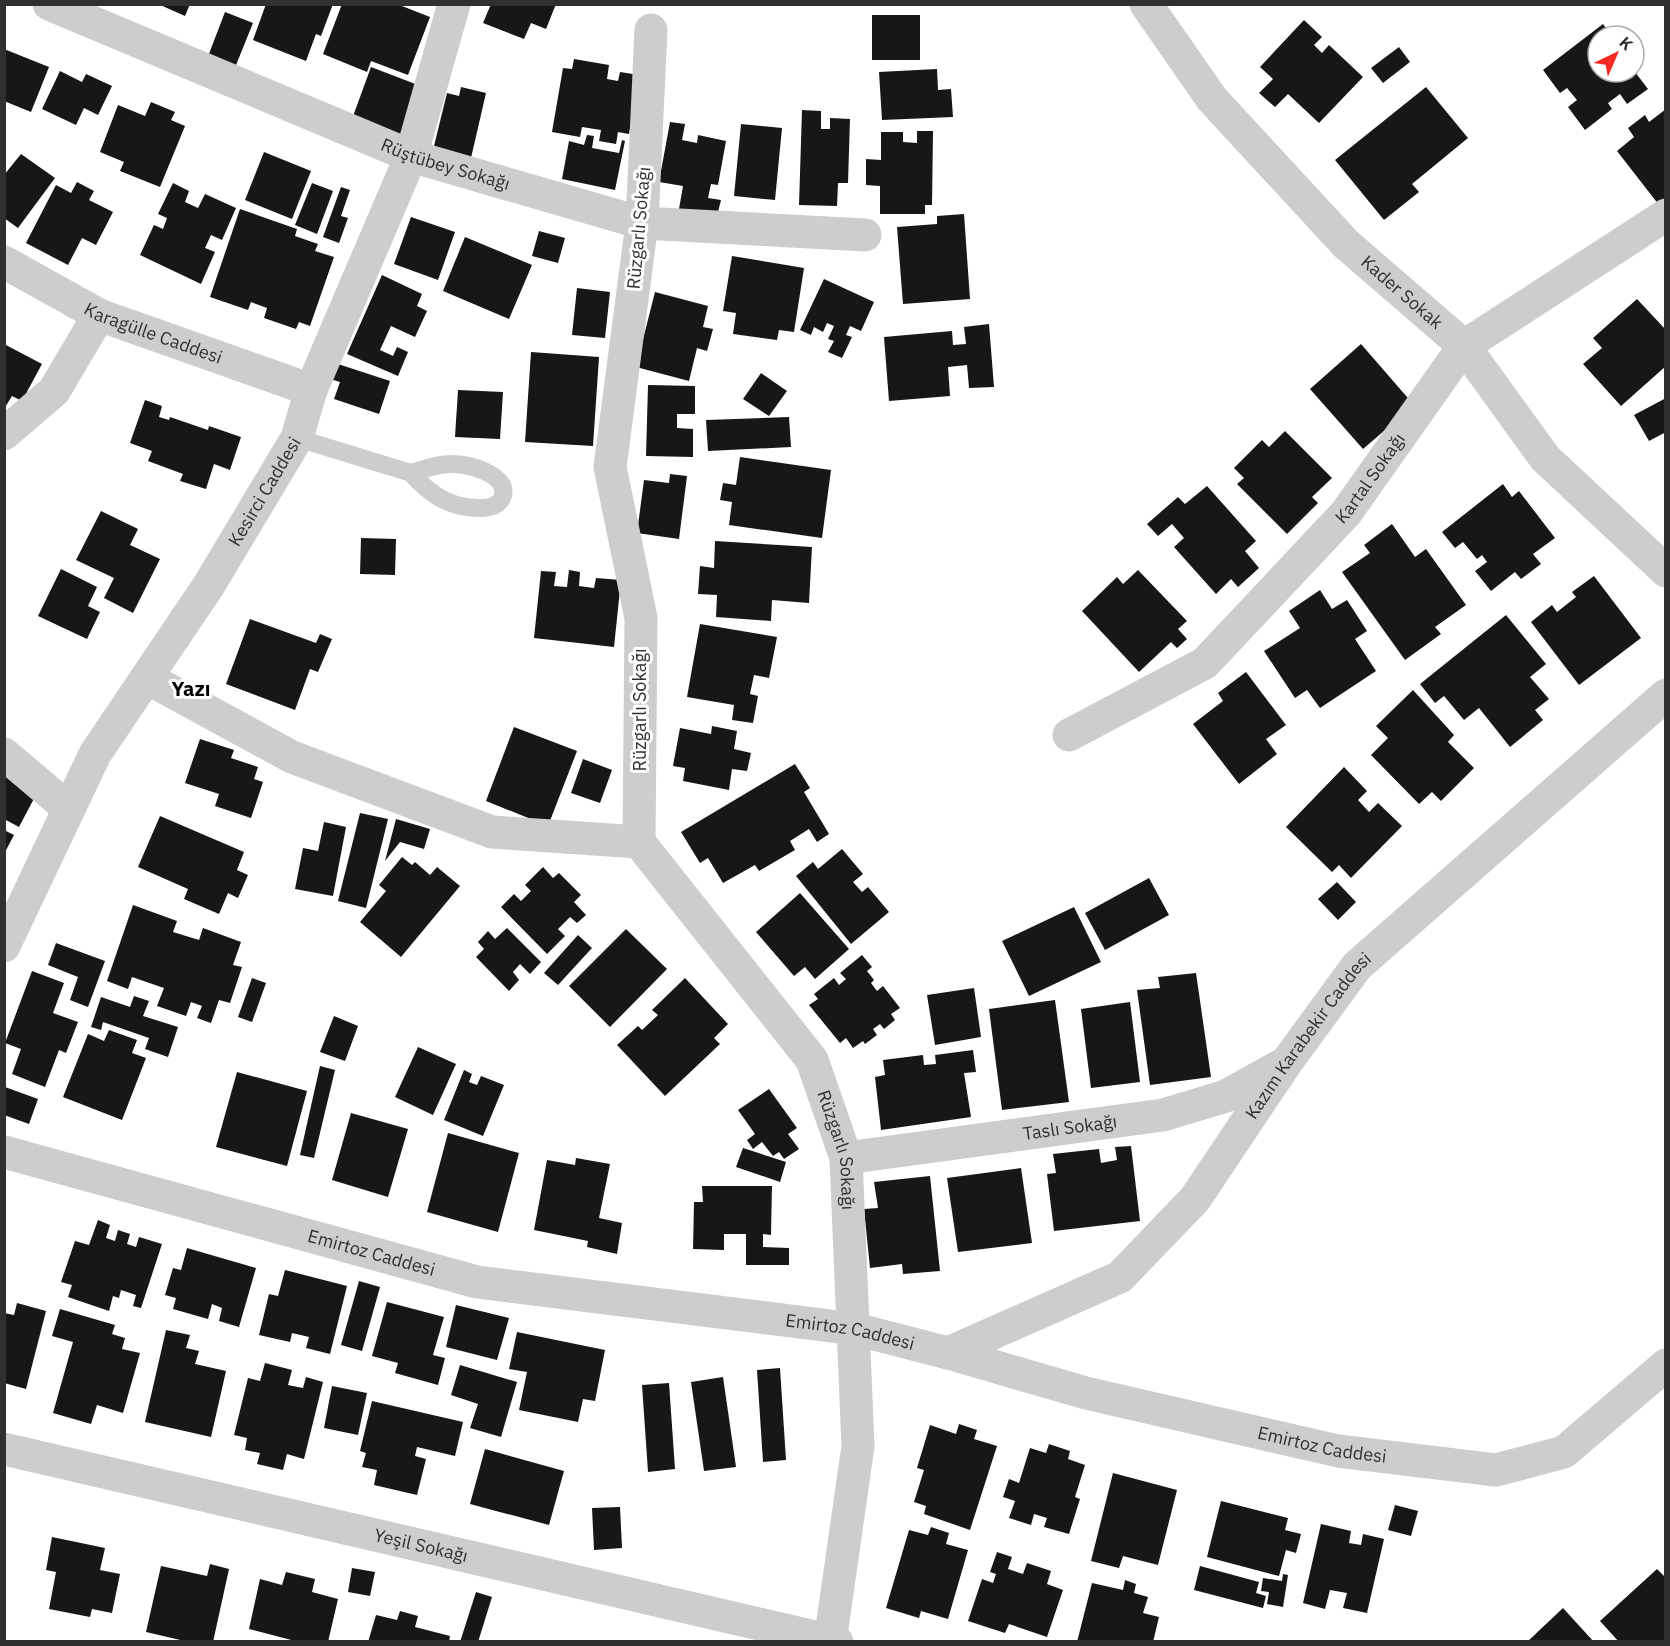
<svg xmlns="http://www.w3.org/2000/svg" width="1670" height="1646" font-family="'IBM Plex Sans',sans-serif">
  <rect width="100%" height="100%" fill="#fff"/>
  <g fill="#171717">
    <polygon points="158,4 190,4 185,16"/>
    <polygon points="266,4 333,4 321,36 316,34 306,61 253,40"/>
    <polygon points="342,4 397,4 430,17 408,75 371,61 367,72 323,54"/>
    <polygon points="491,4 556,4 546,29 531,23 524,39 483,23"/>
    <polygon points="225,12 253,23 234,70 207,59"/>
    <rect x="872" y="15" width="48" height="45"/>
    <polygon points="1304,20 1322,37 1314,45 1322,53 1329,45 1363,77 1319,123 1288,94 1275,107 1259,93 1273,79 1260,67"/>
    <polygon points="1603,24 1612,36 1598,36 1598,72 1635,72 1648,89 1627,104 1620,94 1608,103 1612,109 1585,130 1568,107 1577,100 1567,88 1560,93 1543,70"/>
    <polygon points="1399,47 1410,62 1383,83 1371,68"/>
    <polygon points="4,49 49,67 31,112 4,101"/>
    <polygon points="574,59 609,65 607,79 618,81 620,72 639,75 629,134 618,132 616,144 599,141 601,130 582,127 580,137 552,132 563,68 572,69"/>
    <polygon points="371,67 418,85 400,137 352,119"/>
    <polygon points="937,69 938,90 951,89 953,117 882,120 879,72"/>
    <polygon points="60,71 82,82 86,74 112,86 98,115 84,108 76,125 42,109"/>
    <polygon points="461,87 486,93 471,158 433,150 447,93 459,96"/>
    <polygon points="1426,87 1468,138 1412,184 1419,192 1384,220 1335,160"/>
    <polygon points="151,102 175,112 171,120 185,126 160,187 120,171 124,162 100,152 118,105 145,116"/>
    <polygon points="1666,109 1666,200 1659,205 1617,151 1634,137 1628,128 1645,115 1649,122"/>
    <polygon points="802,110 821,111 821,129 830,129 830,118 850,119 848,183 838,183 837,206 799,205"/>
    <polygon points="670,122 685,124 682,140 697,143 698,135 726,141 718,185 711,184 708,198 721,200 717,216 679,209 683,186 659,182"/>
    <polygon points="741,124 782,128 775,200 734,196"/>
    <polygon points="917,131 933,131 932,205 925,205 925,214 880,214 880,186 866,185 866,159 881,160 881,132 903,132 903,142 917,143"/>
    <polygon points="587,135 594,136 592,148 619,153 622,140 625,141 615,190 562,179 569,141 584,145"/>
    <polygon points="264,152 311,171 292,219 245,200"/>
    <polygon points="21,154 55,178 18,228 4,218 4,175"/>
    <polygon points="77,182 94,191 89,200 113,212 96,245 82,238 68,265 26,243 56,185 71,193"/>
    <polygon points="173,183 189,191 185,202 198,208 205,194 236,208 222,240 211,235 205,248 215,252 201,284 140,255 154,225 163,229 167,218 158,214"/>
    <polygon points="312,183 333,191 317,234 295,225"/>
    <polygon points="341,187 350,190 341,216 348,218 339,243 323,237"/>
    <polygon points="240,209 297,229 295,236 318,244 315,251 334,257 310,326 299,322 296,329 264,318 267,308 251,302 248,310 210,297"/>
    <polygon points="964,214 970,299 903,304 897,227 937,224 937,216"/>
    <polygon points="411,217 455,232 438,280 394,264"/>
    <polygon points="539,231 565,238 558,263 532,256"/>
    <polygon points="465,237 532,265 509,319 443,291"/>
    <polygon points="732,256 804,268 794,332 779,330 777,340 733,334 736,313 723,311"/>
    <polygon points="382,275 422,294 417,306 427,311 415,337 391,326 380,350 393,356 397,347 408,352 398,376 347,354"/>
    <polygon points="824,279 874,302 861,331 850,326 846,335 852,337 842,358 828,352 834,341 828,339 834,326 827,323 823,332 814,327 811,335 800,330"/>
    <polygon points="577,288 610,292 605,338 572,335"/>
    <polygon points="655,292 708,306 703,327 713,329 707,351 697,348 689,381 636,367"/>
    <polygon points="1637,299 1666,330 1666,366 1621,406 1583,364 1602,348 1593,338"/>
    <polygon points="989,324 994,387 969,388 967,365 948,367 950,396 889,401 884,337 952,331 953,345 966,344 964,327"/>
    <polygon points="4,344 42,364 22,401 12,396 4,409"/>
    <polygon points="1361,344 1414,405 1363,449 1310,389"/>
    <polygon points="531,352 599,357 593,446 525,442"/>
    <polygon points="335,363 390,381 379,414 334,399 340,382 330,379"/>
    <polygon points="761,373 787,391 769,416 743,399"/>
    <polygon points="648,385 695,386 695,414 677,414 677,428 693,429 693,457 646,456"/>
    <polygon points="458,390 503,392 500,439 455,437"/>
    <polygon points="1666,398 1666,432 1649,441 1634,415"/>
    <polygon points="145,400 162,406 159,417 169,420 170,417 208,430 209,426 241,437 230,470 214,464 206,489 180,481 183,474 148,461 152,451 130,443"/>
    <polygon points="789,417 791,447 708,451 706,420"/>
    <polygon points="1285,431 1332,478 1312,497 1318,503 1287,534 1237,484 1244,478 1234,468 1262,440 1269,447"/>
    <polygon points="740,457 831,470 822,538 729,525 732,502 720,500 723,483 736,485"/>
    <polygon points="670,474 687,476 679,539 637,533 644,480 669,483"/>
    <polygon points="1503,484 1512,497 1519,491 1555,538 1533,554 1541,564 1521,579 1515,572 1491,591 1475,571 1487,562 1482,555 1477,559 1463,542 1455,548 1442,532"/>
    <polygon points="1207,486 1256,541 1245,551 1259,568 1238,587 1231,579 1216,594 1174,547 1184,538 1172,524 1158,536 1147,524 1178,497 1185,504"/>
    <polygon points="101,511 138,529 130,545 160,559 133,613 104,598 114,578 76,560"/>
    <polygon points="1392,524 1415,557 1426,549 1466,605 1435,627 1441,634 1405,660 1342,572 1370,553 1364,545"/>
    <polygon points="361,538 396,539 395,575 360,574"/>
    <polygon points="715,541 812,547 809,603 772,600 771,621 716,617 717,595 698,594 700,566 714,568"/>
    <polygon points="61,569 97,587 88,606 100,612 87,639 38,616"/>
    <polygon points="569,570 580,572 579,586 594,588 596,578 621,580 614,647 534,638 541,571 556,572 554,586 567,587"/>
    <polygon points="1138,570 1187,621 1178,629 1187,639 1177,648 1171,642 1139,672 1082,611 1117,577 1123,584"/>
    <polygon points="1594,576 1641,638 1579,685 1531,622 1552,605 1557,612 1576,597 1572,592"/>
    <polygon points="1320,590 1332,609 1347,600 1367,631 1355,639 1376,671 1320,708 1307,690 1295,698 1264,651 1300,628 1289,611"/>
    <polygon points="1506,615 1546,664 1530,677 1549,699 1535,710 1543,720 1510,747 1479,708 1464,720 1444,696 1435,703 1420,684"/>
    <polygon points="250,619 316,643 320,634 332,639 318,672 310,669 295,710 226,684"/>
    <polygon points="700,624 777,637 769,678 754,675 750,694 758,696 753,723 732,720 734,705 687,697"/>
    <polygon points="1246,672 1286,725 1266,739 1277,754 1239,784 1193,724 1223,701 1218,693"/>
    <polygon points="1413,690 1454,735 1448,742 1474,768 1441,801 1432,792 1419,804 1371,755 1388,738 1376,726"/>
    <polygon points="712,726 737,731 734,749 751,753 747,771 732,769 729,790 683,781 685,768 673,766 680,728 711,734"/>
    <polygon points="514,727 577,751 548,826 486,801"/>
    <polygon points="200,739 234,750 231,758 258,767 254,779 263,782 251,818 215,806 219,794 185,783"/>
    <polygon points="583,759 612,770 600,803 571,793"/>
    <polygon points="795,764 810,788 804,792 829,834 817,842 809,829 790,841 795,850 759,871 755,865 723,883 708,858 700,863 681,832"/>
    <polygon points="1344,767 1367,791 1358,800 1369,812 1378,803 1402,826 1351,878 1339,865 1332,872 1286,827"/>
    <polygon points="4,770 39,789 19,827 4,819"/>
    <polygon points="360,813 388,819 366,908 338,901"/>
    <polygon points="160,816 244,852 237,870 248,875 238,898 228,893 219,914 184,899 188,889 138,867"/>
    <polygon points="396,819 430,829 424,849 400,842 385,861"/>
    <polygon points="324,822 346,827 333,896 295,889 303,848 318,851"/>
    <polygon points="4,830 14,835 4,854"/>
    <polygon points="842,849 863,874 853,882 862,892 868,887 889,912 851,944 796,876 813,862 818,869"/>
    <polygon points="402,857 412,865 415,862 430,875 437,867 460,886 401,957 360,922 386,891 379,885"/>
    <polygon points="543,867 553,878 559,873 581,895 574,902 586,915 577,923 570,917 558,929 565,936 547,954 501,907 514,894 521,901 531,891 525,885"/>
    <polygon points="1149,878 1169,915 1105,950 1085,913"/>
    <polygon points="1337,882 1356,902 1338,920 1318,899"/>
    <polygon points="800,893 849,949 815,979 805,967 794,976 756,932"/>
    <polygon points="133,905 177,921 173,932 199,940 203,928 241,942 233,965 242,967 230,1003 219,1000 211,1023 197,1018 202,1006 191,1002 186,1016 157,1006 164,988 132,977 128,989 107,981"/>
    <polygon points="1074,907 1101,962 1029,996 1002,941"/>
    <polygon points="507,928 541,962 530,974 520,964 513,972 519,980 509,991 476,957 484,949 478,942 488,931 495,939"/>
    <polygon points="626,929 667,969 610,1027 569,986"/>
    <polygon points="578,935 592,948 558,985 544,973"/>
    <polygon points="56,943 105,961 88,1007 70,1000 78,977 48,965"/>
    <polygon points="862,955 872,967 867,971 874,980 871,983 877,991 883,986 900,1008 891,1014 895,1020 884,1029 880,1024 873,1029 877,1035 865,1044 863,1041 853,1048 846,1038 840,1043 809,1005 818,999 814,994 834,978 839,985 846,979 840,973"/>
    <polygon points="32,971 64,983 53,1013 78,1022 66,1053 59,1050 45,1087 12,1074 21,1049 5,1043"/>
    <polygon points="1196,973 1211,1077 1150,1085 1137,990 1160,988 1158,977"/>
    <polygon points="252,978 266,983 252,1022 238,1017"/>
    <polygon points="685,978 728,1024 714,1038 720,1044 665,1096 617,1045 638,1026 642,1030 658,1015 652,1010"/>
    <polygon points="974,988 981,1037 935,1045 927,995"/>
    <polygon points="134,996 149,1001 143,1016 178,1027 168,1057 145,1049 149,1038 103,1022 101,1030 91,1027 101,997 130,1007"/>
    <polygon points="1055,1000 1069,1102 1002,1110 989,1009"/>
    <polygon points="1130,1002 1140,1082 1091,1088 1081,1009"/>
    <polygon points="334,1016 358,1026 345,1061 320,1052"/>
    <polygon points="109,1030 137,1040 132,1053 146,1058 122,1120 63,1097 88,1034 104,1041"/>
    <polygon points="418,1047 456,1064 433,1115 395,1097"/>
    <polygon points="973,1050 976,1072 964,1073 971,1117 881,1130 875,1077 885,1075 883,1060 923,1055 924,1065 936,1064 935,1055"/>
    <polygon points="320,1066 335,1070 314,1158 300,1155"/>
    <polygon points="464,1070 472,1074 469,1082 477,1085 481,1076 504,1085 483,1136 444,1120"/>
    <polygon points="237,1072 307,1091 287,1166 216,1147"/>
    <polygon points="5,1087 38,1099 29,1124 4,1115"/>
    <polygon points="769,1089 797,1128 788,1134 799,1149 784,1159 779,1152 773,1156 762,1142 753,1149 747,1140 755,1134 738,1110"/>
    <polygon points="351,1113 408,1129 388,1197 332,1180"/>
    <polygon points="448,1133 519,1153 498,1232 427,1212"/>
    <polygon points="1131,1146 1140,1221 1054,1231 1047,1174 1056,1173 1053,1154 1099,1149 1101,1163 1117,1160 1115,1147"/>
    <polygon points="743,1148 786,1162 780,1182 736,1167"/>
    <polygon points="576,1158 610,1164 599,1218 622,1223 617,1254 587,1247 588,1241 534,1230 547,1160 575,1165"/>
    <polygon points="1021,1168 1032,1243 958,1252 947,1178"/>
    <polygon points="930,1176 940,1271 903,1274 902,1264 870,1268 864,1209 878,1208 874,1182"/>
    <polygon points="702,1186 772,1186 771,1235 763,1234 763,1247 789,1248 789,1265 746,1265 746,1234 724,1234 724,1250 693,1249 694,1202 703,1202"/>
    <polygon points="98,1220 110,1225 106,1238 115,1241 118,1230 130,1234 127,1244 136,1247 139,1237 162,1244 141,1308 133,1306 136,1295 121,1290 119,1298 113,1296 109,1311 68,1297 72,1285 61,1282 75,1241 89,1245"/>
    <polygon points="187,1248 256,1268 239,1327 219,1321 222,1308 212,1304 208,1319 173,1309 176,1298 165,1295 173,1268 181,1270"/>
    <polygon points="285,1270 347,1286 330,1354 306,1348 309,1337 292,1333 290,1342 259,1335 269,1294 278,1296"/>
    <polygon points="359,1281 380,1287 362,1351 341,1345"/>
    <polygon points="387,1302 444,1317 433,1355 445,1358 438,1385 395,1373 398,1363 372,1356"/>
    <polygon points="17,1303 46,1311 26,1389 4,1383 4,1313 14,1315"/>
    <polygon points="456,1305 509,1318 497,1360 446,1347"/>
    <polygon points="60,1309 115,1325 112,1334 125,1338 122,1349 140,1353 123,1413 97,1405 91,1424 53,1413 73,1342 52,1336"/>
    <polygon points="166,1330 190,1335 186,1348 199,1351 195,1364 226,1371 211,1437 145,1422"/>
    <polygon points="517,1332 605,1350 595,1401 583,1399 578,1422 519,1410 527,1372 509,1369"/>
    <polygon points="265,1363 292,1370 288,1385 303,1388 306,1377 323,1382 304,1459 287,1454 283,1470 257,1464 260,1453 245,1450 247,1438 234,1435 248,1378 260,1381"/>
    <polygon points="460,1365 517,1382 501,1437 470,1428 478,1404 451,1395"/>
    <polygon points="780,1368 786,1460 763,1462 757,1370"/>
    <polygon points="723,1377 736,1467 704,1471 691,1382"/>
    <polygon points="669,1383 675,1469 648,1472 642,1385"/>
    <polygon points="332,1386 367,1393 358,1435 324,1428"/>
    <polygon points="372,1401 463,1422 455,1456 417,1447 415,1456 426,1459 417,1495 374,1485 377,1470 362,1467 366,1453 360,1451"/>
    <polygon points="959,1424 977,1430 974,1439 997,1446 970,1530 924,1514 926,1506 914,1502 924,1470 917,1468 930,1425 956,1434"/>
    <polygon points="1049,1444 1070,1451 1068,1459 1085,1465 1075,1497 1080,1499 1069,1534 1044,1527 1047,1518 1034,1514 1031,1525 1009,1518 1015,1501 1003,1497 1009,1479 1019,1483 1030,1448 1046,1453"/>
    <polygon points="485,1449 564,1471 549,1525 470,1504"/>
    <polygon points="1113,1473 1177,1490 1158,1565 1123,1556 1119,1568 1091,1561"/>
    <polygon points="1221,1501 1288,1518 1285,1530 1301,1534 1296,1553 1286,1550 1279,1576 1207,1557"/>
    <polygon points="1395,1505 1418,1511 1411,1536 1388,1530"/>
    <polygon points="620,1507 622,1548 594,1550 592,1508"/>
    <polygon points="1321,1524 1351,1531 1349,1543 1361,1545 1363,1534 1384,1539 1367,1613 1343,1608 1347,1593 1330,1590 1325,1609 1303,1603"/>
    <polygon points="931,1527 949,1533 946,1544 968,1550 948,1619 921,1611 919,1618 886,1608 909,1530 928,1535"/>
    <polygon points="52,1537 105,1548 100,1570 120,1574 112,1613 92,1609 90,1617 49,1609 56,1572 46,1570"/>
    <polygon points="997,1552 1012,1557 1008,1569 1023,1574 1027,1563 1051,1571 1047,1584 1063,1590 1047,1637 1009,1624 1005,1633 968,1621 982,1579 993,1583 996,1574 990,1572"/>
    <polygon points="210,1564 229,1569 213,1642 189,1642 146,1632 161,1566 207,1576"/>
    <polygon points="1200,1566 1259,1582 1256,1593 1266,1596 1263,1608 1194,1590"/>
    <polygon points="352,1568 375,1572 370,1596 348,1592"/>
    <polygon points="1657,1569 1666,1578 1666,1642 1619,1642 1600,1621"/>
    <polygon points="286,1572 315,1579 312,1592 338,1599 328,1642 299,1642 249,1629 260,1579 282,1585"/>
    <polygon points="1283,1574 1288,1575 1283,1607 1267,1604 1269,1592 1261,1591 1263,1578 1282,1581"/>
    <polygon points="1125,1580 1136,1584 1134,1593 1148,1597 1143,1613 1159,1617 1153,1642 1077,1642 1092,1583 1123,1590"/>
    <polygon points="476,1592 492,1597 478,1642 460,1642"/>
    <polygon points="1563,1608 1594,1642 1527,1642"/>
    <polygon points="400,1611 418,1616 415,1627 450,1636 449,1642 368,1642 376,1615 397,1620"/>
  </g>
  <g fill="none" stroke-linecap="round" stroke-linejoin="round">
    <path stroke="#cdcdcd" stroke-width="18" d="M297,438L411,473C431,496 452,509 483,508C490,508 499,505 502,498C512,475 467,463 451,464C437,464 424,469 411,473"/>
    <g stroke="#cdcdcd" stroke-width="33">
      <path id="s1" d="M49,4L411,156L642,223L865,235"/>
      <path id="s2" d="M1146,4L1212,99L1346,244L1464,346L1545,458L1666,571"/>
      <path id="s3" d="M651,30L642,223L610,467L641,618L639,842L812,1060L846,1158L858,1446L830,1642"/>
      <path id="s4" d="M4,262L99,315L311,390"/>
      <polyline points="4,434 54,391 99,315"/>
      <polyline points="147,678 292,757 492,832 639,842"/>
      <path id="s5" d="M1069,735L1205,663L1346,513L1464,346L1666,215"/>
      <polyline points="4,754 69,809"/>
      <path id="s6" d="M4,946L95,754L209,585L297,438L311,390L411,156L454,4"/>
      <path id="s7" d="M4,1152L477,1282L855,1329L948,1353L1086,1393L1338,1451L1496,1470L1564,1452L1666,1365"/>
      <path id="s8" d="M846,1158L1163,1115L1226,1096L1280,1066"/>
      <path id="s9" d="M948,1353L1120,1277L1195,1199L1286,1063L1357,966L1666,695"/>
      <path id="s10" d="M4,1449L837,1642"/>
    </g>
  </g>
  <g text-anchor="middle" stroke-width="6" stroke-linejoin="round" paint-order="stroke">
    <g font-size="18" fill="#303030" stroke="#fff">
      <text dy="6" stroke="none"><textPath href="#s1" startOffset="428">Rüştübey Sokağı</textPath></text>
      <text transform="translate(639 228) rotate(-85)" y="6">Rüzgarlı Sokağı</text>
      <text dy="6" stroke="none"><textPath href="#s2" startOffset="387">Kader Sokak</textPath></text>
      <text dy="6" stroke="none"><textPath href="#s4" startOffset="166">Karagülle Caddesi</textPath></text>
      <text dy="6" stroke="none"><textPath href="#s5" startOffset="402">Kartal Sokağı</textPath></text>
      <text dy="6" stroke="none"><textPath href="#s6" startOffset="525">Kesirci Caddesi</textPath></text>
      <text transform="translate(640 710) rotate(-90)" y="6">Rüzgarlı Sokağı</text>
      <text dy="6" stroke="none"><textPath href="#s9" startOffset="495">Kazım Karabekir Caddesi</textPath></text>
      <text dy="6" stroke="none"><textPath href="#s8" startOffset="226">Taslı Sokağı</textPath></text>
      <text dy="6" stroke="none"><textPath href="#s3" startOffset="1190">Rüzgarlı Sokağı</textPath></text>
      <text dy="6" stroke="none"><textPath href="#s7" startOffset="381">Emirtoz Caddesi</textPath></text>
      <text dy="6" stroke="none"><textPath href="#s7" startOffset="867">Emirtoz Caddesi</textPath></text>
      <text dy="6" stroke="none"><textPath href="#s7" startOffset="1353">Emirtoz Caddesi</textPath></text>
      <text dy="6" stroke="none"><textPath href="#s10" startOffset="428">Yeşil Sokağı</textPath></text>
    </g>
    <g font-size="20" font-weight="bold" fill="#000" stroke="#fff">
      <text x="191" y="696">Yazı</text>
    </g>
  </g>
  <rect width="1670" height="1646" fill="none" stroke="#303030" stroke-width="12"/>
  <g transform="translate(1616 54) rotate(44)"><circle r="28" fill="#ffffff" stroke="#acacac" stroke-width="1.5"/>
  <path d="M0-4.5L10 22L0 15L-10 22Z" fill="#f72a22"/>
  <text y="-9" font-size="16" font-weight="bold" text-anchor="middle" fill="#303030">K</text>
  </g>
</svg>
